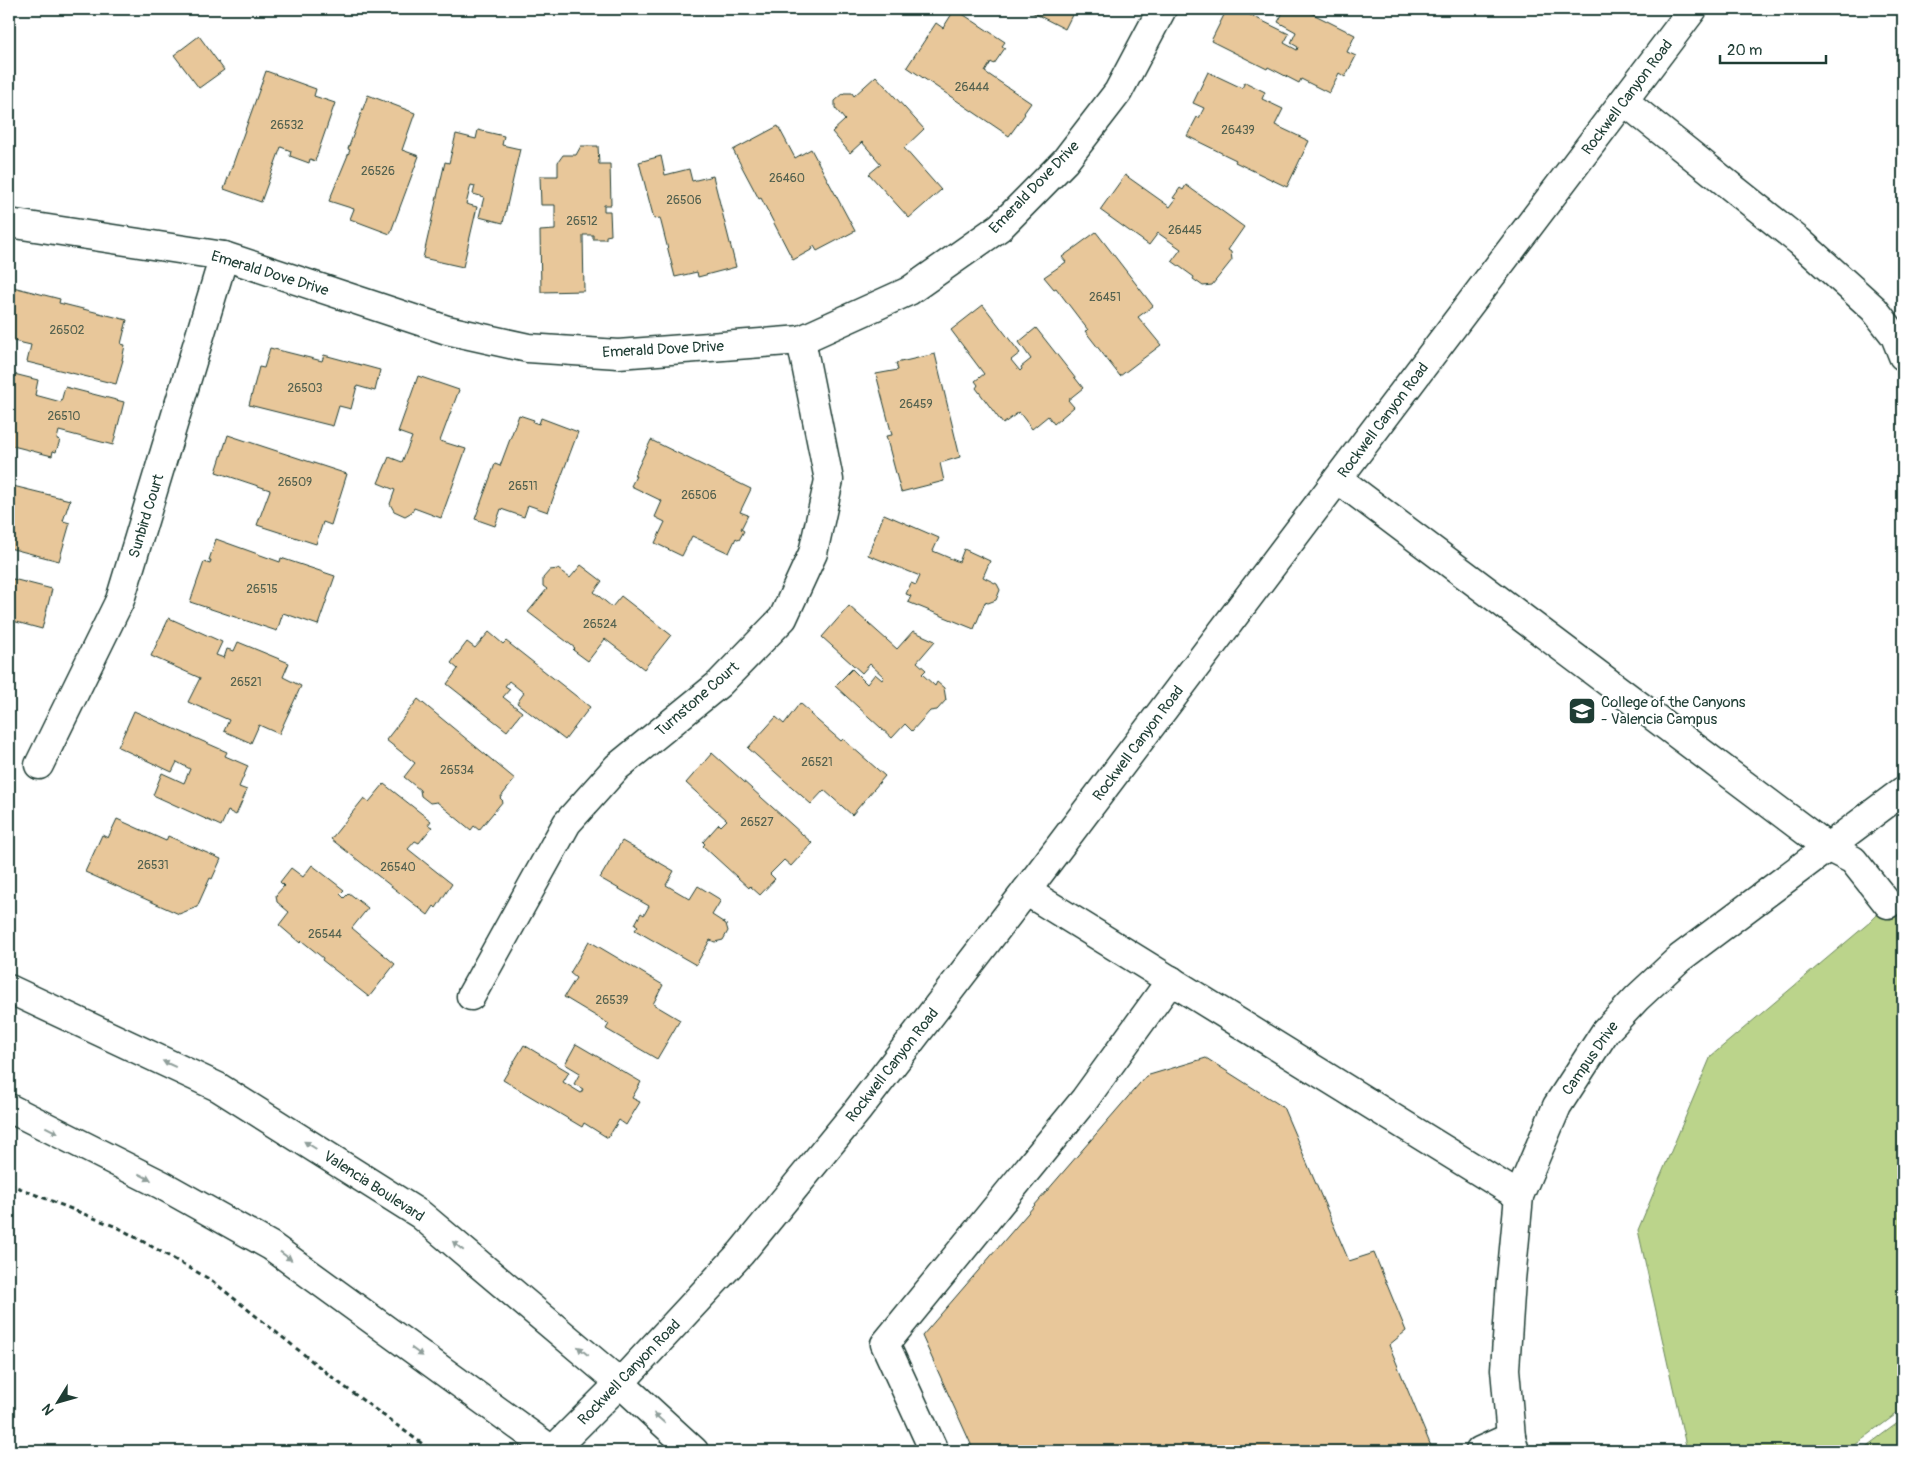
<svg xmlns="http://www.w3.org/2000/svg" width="1912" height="1460" font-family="Pangolin,sans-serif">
  <rect width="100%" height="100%" fill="#fff"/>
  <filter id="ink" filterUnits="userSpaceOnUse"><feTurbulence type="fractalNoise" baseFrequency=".02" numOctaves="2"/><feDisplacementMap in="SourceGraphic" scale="10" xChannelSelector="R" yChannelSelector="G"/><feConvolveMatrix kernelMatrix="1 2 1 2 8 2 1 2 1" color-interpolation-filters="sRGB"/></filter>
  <g filter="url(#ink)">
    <g fill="#bbd48b" stroke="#6d8860">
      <polygon points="1903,890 1903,1409 1847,1451 1688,1451 1686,1446 1638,1230 1711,1056 1870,922"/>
      <polygon points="1903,1419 1903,1451 1860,1451"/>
    </g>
    <g fill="#e8c79a" stroke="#1f3d34">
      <polygon points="955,9 1005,42 1002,46 1005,48 994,64 991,62 985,72 1031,103 1024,113 1025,114 1009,136 907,67 936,23 943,28"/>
      <polygon points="1026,9 1073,9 1071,12 1073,13 1065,29"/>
      <polygon points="1227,9 1238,9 1289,34 1284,43 1297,50 1298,47 1291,43 1296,32 1278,22 1285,9 1303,9 1355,35 1347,52 1356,56 1345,77 1339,73 1329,93 1301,79 1299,83 1268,67 1267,69 1211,41"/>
      <polygon points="199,36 224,70 199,88 174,55"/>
      <polygon points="266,71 316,89 314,96 335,103 315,161 310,159 309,163 290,156 291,151 281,147 261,202 224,189"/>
      <polygon points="1208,72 1242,88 1245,82 1265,92 1262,99 1283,109 1275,125 1309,141 1287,187 1235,162 1236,160 1187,136 1197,117 1199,118 1204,108 1193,103"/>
      <polygon points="876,76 924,129 904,148 941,190 909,218 869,174 881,164 862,142 850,153 832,132 845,120 835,108 835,101 844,93 852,93 854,96"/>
      <polygon points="368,95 415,113 402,150 419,156 390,234 350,219 354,209 329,201 350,150 348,149"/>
      <polygon points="778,126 795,158 811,149 855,231 817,251 814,246 812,247 813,249 793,260 761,198 759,199 733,150"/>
      <polygon points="478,130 504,136 502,145 520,149 503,223 479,217 484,197 473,194 475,186 471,185 466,204 477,207 463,267 423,258 445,162 449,163 456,134 476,139"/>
      <polygon points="581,146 598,146 599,164 610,164 611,205 604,205 604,211 610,211 611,235 606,236 606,239 593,239 593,235 583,235 584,291 541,292 540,231 555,230 555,205 541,205 540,176 558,176 558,162 563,155 576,155"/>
      <polygon points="661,156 665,175 689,169 692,181 713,176 736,267 698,277 697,272 675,277 660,218 654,219 639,162"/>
      <polygon points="1125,175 1170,207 1176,199 1173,198 1180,188 1183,190 1186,185 1244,227 1228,250 1231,252 1232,260 1212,285 1203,286 1193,279 1194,277 1172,261 1181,249 1158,233 1149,245 1100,210"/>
      <polygon points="1096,232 1153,306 1138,317 1161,345 1120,376 1085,331 1088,330 1056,288 1054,289 1044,277 1066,262 1062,257"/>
      <polygon points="9,286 60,299 59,303 127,320 121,344 125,345 122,360 123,360 116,384 27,362 31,345 9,340"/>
      <polygon points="983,305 1020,353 1011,360 1020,371 1022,369 1021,367 1031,359 1019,342 1036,328 1083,388 1068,400 1074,407 1054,424 1048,416 1032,429 1019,412 1003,424 976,388 978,385 975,381 984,374 951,330"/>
      <polygon points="270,348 322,361 324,355 380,370 375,391 357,386 351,409 339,406 333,426 249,405 259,367 264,368"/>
      <polygon points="935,354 960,457 940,463 944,481 901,492 886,436 892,435 876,374 898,370 896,363"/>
      <polygon points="10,373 38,380 35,395 61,402 65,387 124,402 113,445 59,431 57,439 60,440 56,452 53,451 52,456 9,445 9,380"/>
      <polygon points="418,376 459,390 440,441 466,449 441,518 414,508 412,512 405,516 394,511 390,504 395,490 378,483 389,457 402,462 412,437 398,432"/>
      <polygon points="519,415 534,420 533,422 539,424 541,418 578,432 548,512 528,505 524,517 501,509 495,526 475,519 495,464 500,466"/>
      <polygon points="228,435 347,474 331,525 323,522 316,544 257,525 270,490 216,472"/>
      <polygon points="651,440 751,489 740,512 748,515 741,529 744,531 739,540 736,538 729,553 692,536 682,556 655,543 665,522 655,517 662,501 631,486 636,476 634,476"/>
      <polygon points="9,479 11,479 9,485 70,500 63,521 70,523 59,561 9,548"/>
      <polygon points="884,514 939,538 933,551 959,562 964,549 990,561 983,577 997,584 1000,590 996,600 988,603 985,602 974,629 908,602 911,596 906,594 911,583 916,585 920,576 868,555"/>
      <polygon points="216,539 280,562 281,558 335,576 318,625 283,613 277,631 190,602 204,562 210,564 211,560 209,560"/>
      <polygon points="581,565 602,581 594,592 612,607 621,596 671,635 644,669 605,639 588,661 573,650 575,648 528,612 547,589 543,586 543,578 550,570 558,569 570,578"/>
      <polygon points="9,578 52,589 42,629 9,620"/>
      <polygon points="849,606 897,649 913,631 935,641 917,662 926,670 922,674 935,686 937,682 944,688 946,700 937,710 930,711 912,731 905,724 892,738 835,686 852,669 867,684 875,674 882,680 884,677 870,664 862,673 822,637"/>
      <polygon points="169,618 222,642 216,655 224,658 227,649 234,651 238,642 289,663 283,677 301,686 279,734 259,725 251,743 224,731 229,720 188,702 200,678 151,656"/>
      <polygon points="489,632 503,644 506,641 590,707 565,740 517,703 524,693 509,681 505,686 510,689 503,697 522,712 507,731 447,684 458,669 451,663 467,642 475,648"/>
      <polygon points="418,699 515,779 500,798 503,801 479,830 474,826 471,830 437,802 430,803 421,796 420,790 404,777 415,763 386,740"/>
      <polygon points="800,703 811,713 810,714 841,741 843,739 885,776 852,815 824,790 811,804 748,748 776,717 784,724"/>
      <polygon points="134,711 227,752 225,756 248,766 239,787 247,790 236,815 228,811 221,826 153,795 162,773 184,783 190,769 177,762 172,772 118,747"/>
      <polygon points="712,753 812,843 791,866 784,860 770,874 775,879 760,895 750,886 749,888 703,846 705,844 703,842 719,824 721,826 727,820 686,783"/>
      <polygon points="384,784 431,821 428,825 432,827 419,843 415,841 408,849 452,884 436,908 434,906 428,915 331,839 364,798 369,802"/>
      <polygon points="117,819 166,841 168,836 221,859 212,879 210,878 197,907 179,914 85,872 102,835 108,838"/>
      <polygon points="622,841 674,871 666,885 690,899 698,886 721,900 712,915 726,924 728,931 723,940 715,942 710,940 696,965 635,930 638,926 635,924 641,913 644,915 649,906 600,878"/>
      <polygon points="312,865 344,890 340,894 344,898 349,893 368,908 352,928 395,964 369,997 322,960 323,958 302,941 300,943 279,925 289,912 277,902 276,895 284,886 280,882 291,868 303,877"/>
      <polygon points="589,941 663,985 653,1004 680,1020 657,1059 606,1029 609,1024 564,997 576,978 570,973"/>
      <polygon points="576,1044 641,1082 632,1098 640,1102 626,1125 619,1120 608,1138 584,1123 582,1127 503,1080 524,1045 569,1072 563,1082 581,1093 583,1089 574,1084 580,1073 565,1064"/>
      <polygon points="1206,1058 1283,1107 1349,1261 1374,1253 1406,1331 1389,1345 1433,1451 974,1451 922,1336 1146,1076"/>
    </g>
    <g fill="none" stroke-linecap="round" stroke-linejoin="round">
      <g stroke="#1f3d34" stroke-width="31">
        <g id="minor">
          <polyline points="1624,101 1799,241 1874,309 1895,336 1903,356"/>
          <polyline points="9,223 224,256 447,330 528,348 618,354 801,340 909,291 1000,227 1065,161 1118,92 1162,9"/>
          <polyline points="1338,479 1827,847 1853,860 1888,904"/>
          <polyline points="39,765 120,600 224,256"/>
          <polyline points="1026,891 1519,1196"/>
          <polyline points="471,996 567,823 617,767 719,684 783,618 813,553 829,480 801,340"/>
          <polyline points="552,1451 620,1383 741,1253 857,1111 1026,891 1693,9"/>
          <polyline points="934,1451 885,1344 1085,1099 1171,980"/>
          <polyline points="1480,1451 1511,1437"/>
          <polyline points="1515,1451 1511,1437 1505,1369 1511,1280 1519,1196 1557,1106 1605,1032 1637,998 1680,958 1903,791"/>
        </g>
      </g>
      <g stroke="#1f3d34" stroke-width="31">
        <g id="major">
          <polyline points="9,989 218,1087 421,1215 620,1383 694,1451"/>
          <polyline points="9,1108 162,1185 271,1246 553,1451"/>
        </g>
      </g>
      <polyline stroke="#1f3d34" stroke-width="3" stroke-dasharray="5 4" stroke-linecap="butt" points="9,1184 119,1228 211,1280 342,1385 432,1451"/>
      <use href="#minor" stroke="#fff" stroke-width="28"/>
      <use href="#major" stroke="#fff" stroke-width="28"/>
    </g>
    <defs><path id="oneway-solid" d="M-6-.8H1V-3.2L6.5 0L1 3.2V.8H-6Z" transform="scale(1.25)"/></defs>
    <g fill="#8f9e9a">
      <use href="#oneway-solid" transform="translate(169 1064) rotate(-155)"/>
      <use href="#oneway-solid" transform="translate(52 1130) rotate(27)"/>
      <use href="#oneway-solid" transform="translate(310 1145) rotate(-148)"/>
      <use href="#oneway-solid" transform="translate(145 1177) rotate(27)"/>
      <use href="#oneway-solid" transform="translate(458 1246) rotate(-140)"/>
      <use href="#oneway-solid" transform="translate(286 1256) rotate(36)"/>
      <use href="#oneway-solid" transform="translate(583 1351) rotate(-140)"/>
      <use href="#oneway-solid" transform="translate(417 1352) rotate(36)"/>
      <use href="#oneway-solid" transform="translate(659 1418) rotate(-138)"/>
    </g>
  </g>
  <defs>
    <g id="university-square" transform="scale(1.4375)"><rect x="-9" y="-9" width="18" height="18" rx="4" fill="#1f3d34" stroke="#fff"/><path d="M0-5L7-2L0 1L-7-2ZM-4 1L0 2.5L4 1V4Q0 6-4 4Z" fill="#fff"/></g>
  </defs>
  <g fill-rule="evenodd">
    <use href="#university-square" x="1582" y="711"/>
  </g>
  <g text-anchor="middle" stroke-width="4" stroke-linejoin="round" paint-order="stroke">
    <g font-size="12" fill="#51604e">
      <text x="972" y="91">26444</text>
      <text x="287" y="129">26532</text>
      <text x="1238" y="134">26439</text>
      <text x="378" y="175">26526</text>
      <text x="787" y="182">26460</text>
      <text x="684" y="204">26506</text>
      <text x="582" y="225">26512</text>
      <text x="1185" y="234">26445</text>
      <text x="1105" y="301">26451</text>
      <text x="67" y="334">26502</text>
      <text x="305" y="392">26503</text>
      <text x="916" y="408">26459</text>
      <text x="64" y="420">26510</text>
      <text x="295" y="486">26509</text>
      <text x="523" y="490">26511</text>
      <text x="699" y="499">26506</text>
      <text x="262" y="593">26515</text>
      <text x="600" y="628">26524</text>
      <text x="246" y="686">26521</text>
      <text x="817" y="766">26521</text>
      <text x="457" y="774">26534</text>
      <text x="757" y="826">26527</text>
      <text x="153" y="869">26531</text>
      <text x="398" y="871">26540</text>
      <text x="325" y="938">26544</text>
      <text x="612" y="1004">26539</text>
    </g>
    <g font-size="15" fill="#1f3d34" stroke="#fff">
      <text transform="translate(1627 97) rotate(-53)" y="5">Rockwell Canyon Road</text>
      <text transform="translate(1034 187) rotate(-46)" y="5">Emerald Dove Drive</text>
      <text transform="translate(270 273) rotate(17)" y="5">Emerald Dove Drive</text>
      <text transform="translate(663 349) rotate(-3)" y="5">Emerald Dove Drive</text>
      <text transform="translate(1383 420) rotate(-53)" y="5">Rockwell Canyon Road</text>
      <text transform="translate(146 516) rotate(-73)" y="5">Sunbird Court</text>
      <text transform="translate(697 699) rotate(-41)" y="5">Turnstone Court</text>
      <text transform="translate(1138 743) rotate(-53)" y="5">Rockwell Canyon Road</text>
      <text transform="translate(1590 1058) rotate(-55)" y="5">Campus Drive</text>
      <text transform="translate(892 1065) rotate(-52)" y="5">Rockwell Canyon Road</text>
      <text transform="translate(374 1186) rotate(33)" y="5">Valencia Boulevard</text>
      <text transform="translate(629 1372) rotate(-46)" y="5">Rockwell Canyon Road</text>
    </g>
    <g font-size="15" fill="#1f3d34" stroke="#fff" text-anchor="start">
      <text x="1601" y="707">College of the Canyons<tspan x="1601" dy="17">- Valencia Campus</tspan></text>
    </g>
  </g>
  <rect width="1912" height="1460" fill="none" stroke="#fff" stroke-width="30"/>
  <rect x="15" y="15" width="1882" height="1430" fill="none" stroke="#1f3d34" stroke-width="2" filter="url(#ink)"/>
  <g transform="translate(58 1402) rotate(233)" stroke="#ffffff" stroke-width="4" paint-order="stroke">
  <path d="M0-4L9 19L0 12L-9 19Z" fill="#1f3d34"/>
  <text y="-8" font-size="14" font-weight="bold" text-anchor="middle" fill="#1f3d34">N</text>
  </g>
  <path d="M1720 55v8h106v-8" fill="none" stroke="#1f3d34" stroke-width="2.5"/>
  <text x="1727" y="55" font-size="15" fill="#1f3d34" stroke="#ffffff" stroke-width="4" paint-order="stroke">20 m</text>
</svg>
